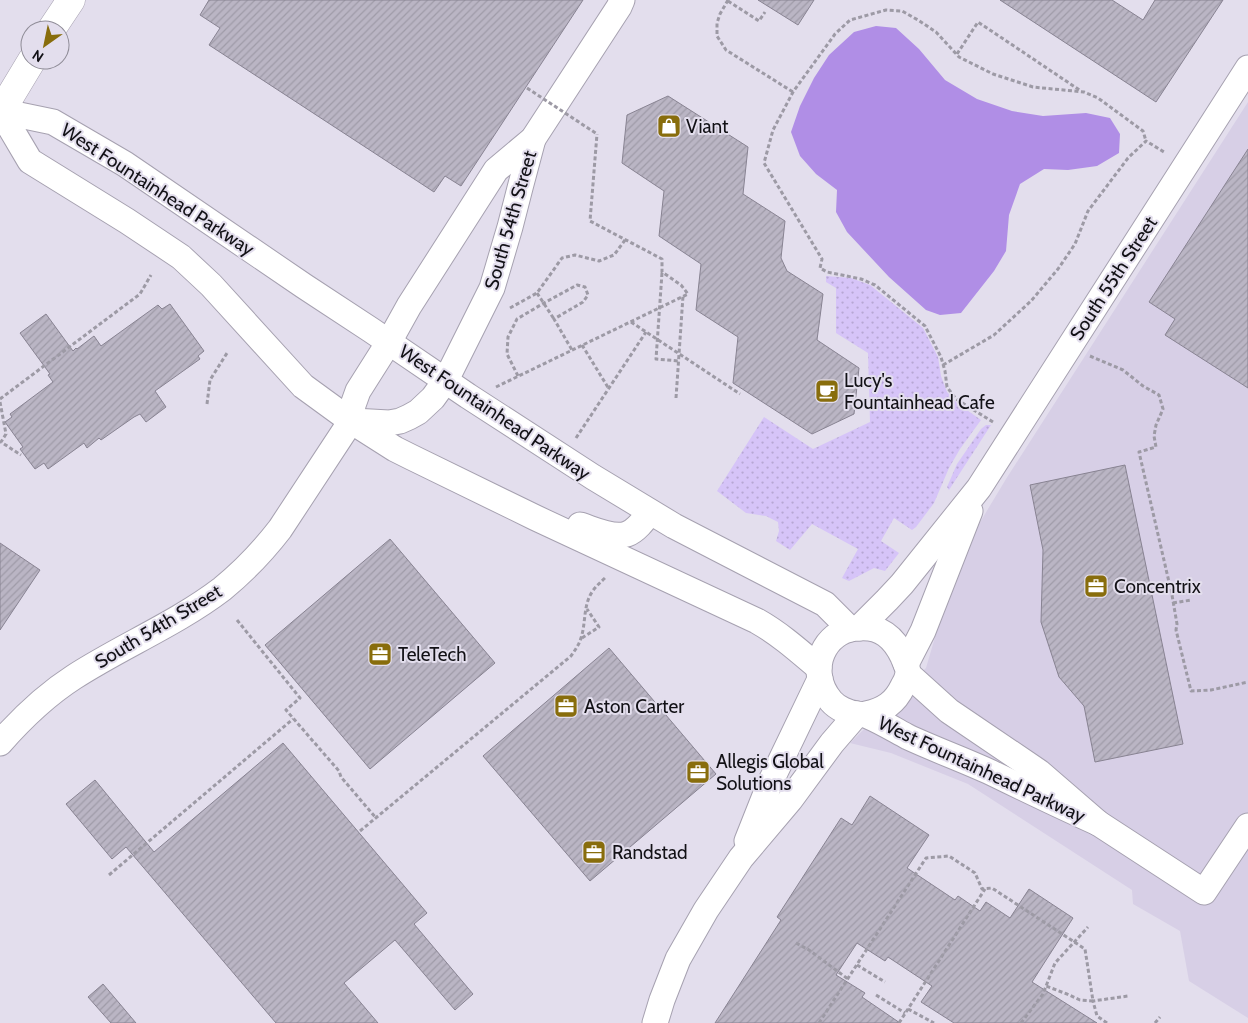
<svg xmlns="http://www.w3.org/2000/svg" width="1248" height="1023" font-family="Cabin,sans-serif">
  <defs>
    <pattern id="grass-dots" width="8" height="8" patternUnits="userSpaceOnUse" patternTransform="scale(1.25)"><rect width="8" height="8" fill="#d6c4f8"/><path d="M2 2h.1M6 6h.1" fill="none" stroke="#b7a7d4" stroke-width="1.8" stroke-linecap="round"/></pattern>
    <pattern id="building-hatch" width="6" height="6" patternUnits="userSpaceOnUse" patternTransform="scale(1.25)"><rect width="6" height="6" fill="#bab5c4"/><path d="M-1 1l2-2M0 6l6-6M5 7l2-2" fill="none" stroke="#9f9ba8"/></pattern>
  </defs>
  <rect width="100%" height="100%" fill="#e3deed"/>
  <polygon fill="#d7cfe6" points="1248,102 1248,1018 1189,981 1180,931 1133,904 1132,890 968,784 891,753 850,743 926,668 951,583 976,529 1006,479"/>
  <g fill="url(#grass-dots)">
    <polygon points="826,276 851,278 870,285 923,328 938,357 941,376 947,392 957,403 981,420 960,449 949,468 934,503 916,527 912,530 894,518 881,541 899,553 885,571 874,568 849,581 842,578 858,549 812,524 790,550 776,541 779,531 778,522 766,516 746,513 717,491 764,417 813,449 870,422 868,353 836,333 836,288 826,282"/>
    <polygon points="986,425 991,425 949,490 947,487 957,464 981,429"/>
  </g>
  <polygon fill="#b08ee6" points="876,26 896,28 919,49 945,80 977,99 1012,111 1043,116 1086,113 1110,118 1120,134 1119,153 1097,166 1068,170 1044,169 1020,184 1009,215 1006,251 994,271 961,313 940,315 926,310 889,277 847,232 836,212 837,190 816,174 800,156 791,132 800,106 814,78 829,55 854,32"/>
  <g fill="url(#building-hatch)" stroke="#888392">
    <polygon points="209,0 583,0 461,186 445,176 434,192 209,45 220,28 200,15"/>
    <polygon points="758,0 814,0 798,25"/>
    <polygon points="1000,0 1112,0 1143,20 1155,0 1223,0 1156,102"/>
    <polygon points="668,96 748,147 743,194 785,221 781,258 787,271 823,294 817,340 859,368 854,414 812,434 733,383 738,337 696,310 701,264 659,236 664,191 622,163 627,115"/>
    <polygon points="1248,149 1248,388 1165,335 1175,319 1149,302"/>
    <polygon points="170,304 204,351 198,356 200,359 155,391 166,407 146,422 140,414 134,417 101,440 99,438 87,448 84,443 48,469 44,463 35,469 20,449 23,447 5,422 12,417 10,414 53,382 48,375 50,374 20,333 46,314 73,351 76,348 77,349 94,336 101,346 158,305 162,309"/>
    <polygon points="1125,465 1183,744 1095,762 1084,706 1059,677 1041,622 1043,550 1030,485"/>
    <polygon points="390,539 495,663 370,769 265,645"/>
    <polygon points="0,543 40,570 0,630"/>
    <polygon points="609,648 716,774 590,881 483,756"/>
    <polygon points="283,743 427,913 414,924 473,994 455,1010 395,940 344,983 378,1023 276,1023 126,847 112,859 66,804 95,780 154,852"/>
    <polygon points="870,796 929,835 907,868 955,900 958,896 980,911 986,902 1010,918 1029,889 1073,918 1032,982 1097,1023 954,1023 921,1002 932,986 888,957 885,961 857,943 836,975 865,993 862,997 900,1023 715,1023 781,920 777,917 841,818 852,825"/>
    <polygon points="103,984 136,1023 111,1023 88,997"/>
  </g>
  <g fill="none" stroke-linecap="round" stroke-linejoin="round">
    <g stroke="#a6a1b0" stroke-width="27">
      <g id="minor">
        <polyline points="0,111 53,122 125,164 304,286 371,330 468,396 593,477 674,526 825,604 850,629"/>
        <path d="M1,112L30,161L127,221L181,257L211,285L303,386L351,421L395,449L411,457L536,518L757,621C780,634 799,651 819,668"/>
        <polyline points="353,421 389,423 400,421 409,417 418,412 433,398 446,380 492,288 510,227 520,188 533,139"/>
        <path d="M580,525C593,529 613,539 627,534C636,531 644,520 650,512"/>
        <polyline points="859,628 887,600 902,584 979,488 1248,68"/>
        <polyline points="906,664 923,631 970,511"/>
        <polyline points="908,674 949,711 1039,772 1098,823 1204,892 1248,826"/>
        <path d="M866,714C884,710 895,703 903,686C905,683 907,678 908,675C909,670 905,662 903,657C894,638 881,626 859,628C845,628 832,636 825,648C815,665 818,686 831,701C837,708 848,713 857,714C861,715 865,714 868,716C882,722 895,730 908,737C936,750 964,760 992,773C1027,790 1062,807 1098,823"/>
        <path d="M0,743C22,718 46,695 74,677C122,646 176,624 222,589C244,571 263,551 280,529L351,421L353,405L358,391L389,342L409,306L496,170L533,139L619,7L622,0"/>
        <polyline points="747,841 770,783 820,679"/>
        <polyline points="655,1023 662,1000 678,959 706,910 741,858 790,800 832,743 857,714"/>
      </g>
    </g>
    <g stroke="#a6a1b0" stroke-width="29">
      <g id="secondary">
        <polyline points="51,30 71,0"/>
        <polyline points="0,113 32,60"/>
      </g>
    </g>
    <g stroke="#9d9aa5" stroke-width="3" stroke-dasharray="4 2.5" stroke-linecap="butt">
      <polyline points="728,0 720,14 717,23 717,36 726,50 793,92"/>
      <polyline points="728,1 759,21 765,12"/>
      <polyline points="957,54 978,22 1081,91"/>
      <polyline points="662,273 656,359 679,361"/>
      <polyline points="537,293 554,319"/>
      <polyline points="510,308 537,293 562,258 575,255 599,261 614,255 625,240"/>
      <polyline points="631,322 740,394"/>
      <polyline points="582,345 609,389"/>
      <polyline points="1090,356 1123,370 1143,386 1159,395 1163,409 1156,425 1154,436 1156,447 1139,452 1172,595 1177,624 1176,630 1191,691 1211,690 1248,682"/>
      <polyline points="943,365 994,335 1031,301 1058,269 1075,244 1088,211 1128,158 1146,141 1164,152"/>
      <polyline points="518,376 507,354 508,337 517,319 544,303 577,285 585,287 588,295 583,302 554,319 572,350"/>
      <polyline points="496,387 688,294 681,285 662,272 662,259 590,221 597,134"/>
      <polyline points="676,398 683,296"/>
      <polyline points="0,399 140,294 151,275"/>
      <polyline points="0,402 6,434 1,442 21,455"/>
      <polyline points="207,404 210,380 227,353"/>
      <polyline points="993,422 956,399 947,387 945,371 941,357 925,326 875,285 861,279 827,272 820,268 822,259 764,163 773,130 793,92 835,34 850,20 886,10 902,11 918,20 936,32 959,57 993,74 1033,87 1084,92 1098,98 1143,131 1146,141"/>
      <polyline points="576,438 646,332"/>
      <polyline points="1173,603 1191,600"/>
      <polyline points="237,620 300,698 286,710 339,771 341,777 376,818"/>
      <polyline points="582,638 599,627 587,609"/>
      <path d="M360,831L571,656C575,650 579,645 581,638C586,623 583,606 592,592C596,586 601,582 606,577"/>
      <polyline points="109,875 293,719"/>
      <polyline points="796,943 809,950 848,979"/>
      <polyline points="857,965 885,982"/>
      <polyline points="876,995 905,1013"/>
      <polyline points="908,1009 934,1023"/>
      <polyline points="819,1023 926,858 949,856 975,873 982,889 992,888 1085,949 1093,1001 1080,1000 1067,994 1046,986"/>
      <polyline points="899,1023 985,889"/>
      <polyline points="1021,1023 1043,994 1055,963 1088,927"/>
      <polyline points="1107,1023 1097,1016 1093,1001 1128,996"/>
      <polyline points="1155,1023 1160,1017"/>
    </g>
    <use href="#minor" stroke="#fff" stroke-width="25"/>
    <use href="#secondary" stroke="#fff" stroke-width="28"/>
    <polyline stroke="#9d9aa5" stroke-width="3" stroke-dasharray="4 2.5" stroke-linecap="butt" points="527,88 597,134"/>
  </g>
  <defs>
    <g id="shop-square" transform="scale(1.25)"><rect x="-9" y="-9" width="18" height="18" rx="4" fill="#886d0c" stroke="#e3deed"/><path d="M-5-2.5h2.3a2.7 3.5 0 0 1 5.4 0H5L5.5 6h-11ZM-1.5-2.5h3a1.5 2.3 0 0 0-3 0Z" fill="#fff"/></g>
    <g id="cafe-square" transform="scale(1.25)"><rect x="-9" y="-9" width="18" height="18" rx="4" fill="#886d0c" stroke="#e3deed"/><path d="M-5.5-4.5H6V0H3Q3 3.5 0 3.5H-2.5Q-5.5 3.5-5.5 0ZM3-3.2v2h1.7v-2ZM-6 4.5H4V6H-6Z" fill="#fff"/></g>
    <g id="office-square" transform="scale(1.25)"><rect x="-9" y="-9" width="18" height="18" rx="4" fill="#886d0c" stroke="#e3deed"/><path d="M-6-3h4V-5.5h4V-3h4V5H-6ZM-1-4.5V-3h2v-1.5ZM-6 0V1H6V0Z" fill="#fff"/></g>
  </defs>
  <g fill-rule="evenodd">
    <use href="#shop-square" x="669" y="126"/>
    <use href="#cafe-square" x="827" y="391"/>
    <use href="#office-square" x="1096" y="586"/>
    <use href="#office-square" x="380" y="654"/>
    <use href="#office-square" x="566" y="706"/>
    <use href="#office-square" x="698" y="772"/>
    <use href="#office-square" x="594" y="852"/>
  </g>
  <g text-anchor="middle" stroke-width="4" stroke-linejoin="round" paint-order="stroke">
    <g font-size="19" fill="#121116" stroke="#e3deed" text-anchor="start">
      <text x="686" y="133">Viant</text>
      <text x="844" y="387">Lucy's<tspan x="844" dy="22">Fountainhead Cafe</tspan></text>
      <text x="1114" y="593">Concentrix</text>
      <text x="398" y="661">TeleTech</text>
      <text x="584" y="713">Aston Carter</text>
      <text x="716" y="768">Allegis Global<tspan x="716" dy="22">Solutions</tspan></text>
      <text x="612" y="859">Randstad</text>
    </g>
    <g font-size="19" fill="#121116" stroke="#e3deed">
      <text transform="translate(158 189) rotate(33)" y="7">West Fountainhead Parkway</text>
      <text transform="translate(510 220) rotate(-74)" y="7">South 54th Street</text>
      <text transform="translate(1113 278) rotate(-57)" y="7">South 55th Street</text>
      <text transform="translate(495 412) rotate(34)" y="7">West Fountainhead Parkway</text>
      <text transform="translate(158 626) rotate(-31)" y="7">South 54th Street</text>
      <text transform="translate(982 769) rotate(25)" y="7">West Fountainhead Parkway</text>
    </g>
  </g>
  <g transform="translate(45 45) rotate(213)"><circle r="24" fill="#e3deed" stroke="#8f8c97"/>
  <path d="M0-4L9 19L0 12L-9 19Z" fill="#886d0c"/>
  <text y="-8" font-size="14" font-weight="bold" text-anchor="middle" fill="#121116">N</text>
  </g>
</svg>
